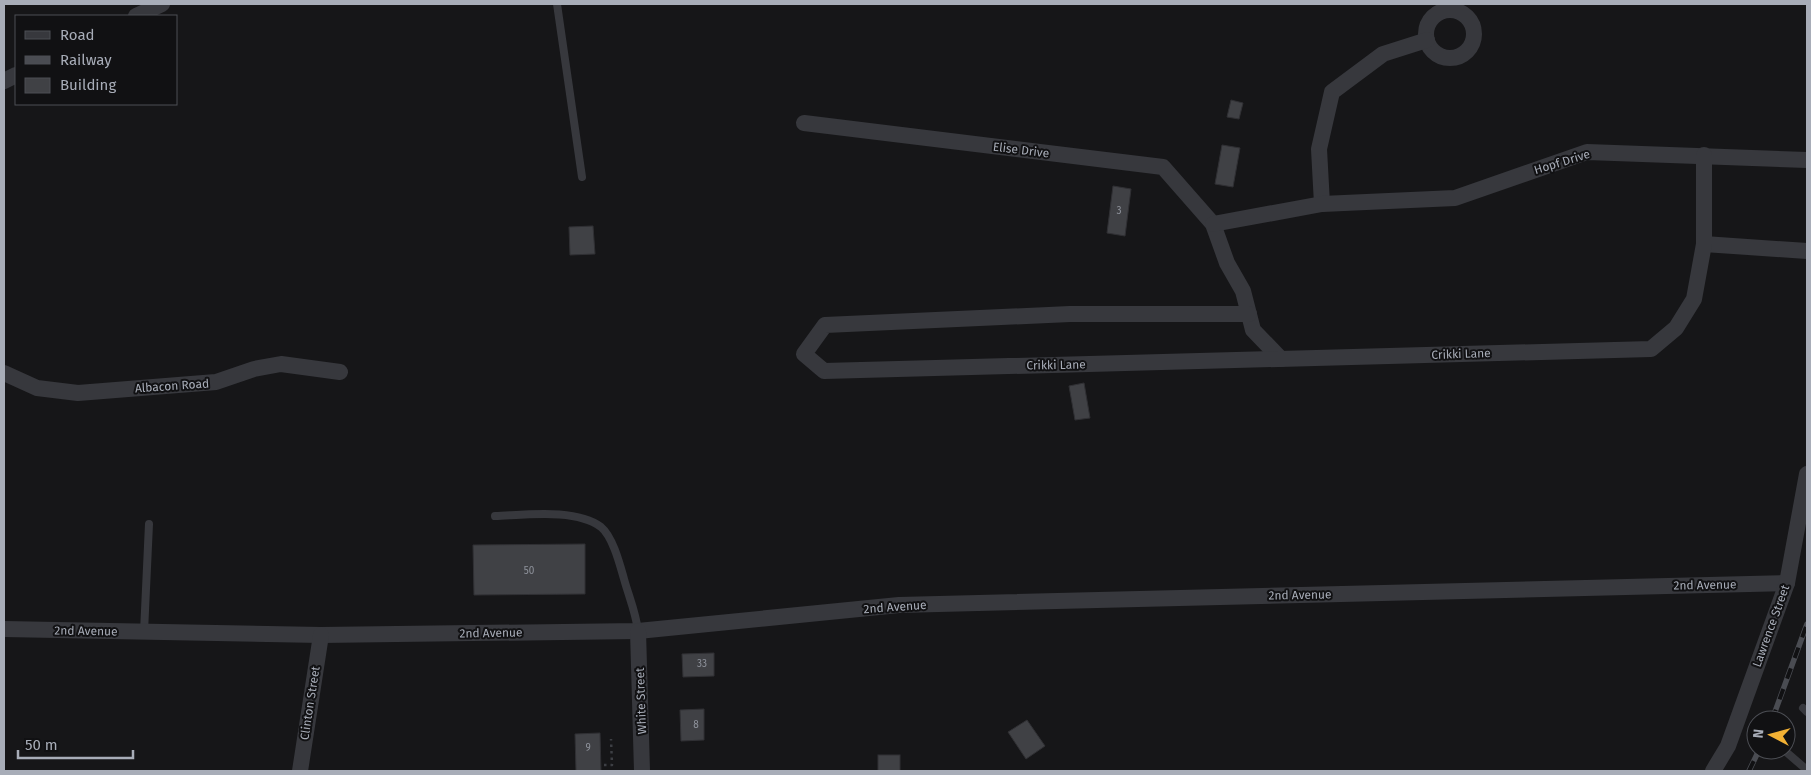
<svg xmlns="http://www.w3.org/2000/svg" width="1811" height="775" font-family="'Fira Sans',sans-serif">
  <rect width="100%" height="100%" fill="#161618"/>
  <g fill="#404145" stroke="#303034">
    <polygon points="1231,100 1243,103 1239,119 1227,117"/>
    <polygon points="1222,145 1240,148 1233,187 1215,184"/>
    <polygon points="1113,186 1131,189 1125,236 1107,233"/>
    <polygon points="593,226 595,254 570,255 569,227"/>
    <polygon points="1084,383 1090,418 1075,420 1069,386"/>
    <polygon points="585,544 585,594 474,595 473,545"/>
    <polygon points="714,653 714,676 683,677 682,654"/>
    <polygon points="704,709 704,740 681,741 680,710"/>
    <polygon points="1027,720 1045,746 1026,759 1008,732"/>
    <polygon points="600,733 601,771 576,771 575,734"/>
    <rect x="878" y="755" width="22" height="16"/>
  </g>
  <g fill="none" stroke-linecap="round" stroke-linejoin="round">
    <polyline stroke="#3d3f44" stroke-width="2.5" stroke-dasharray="2.5 4" stroke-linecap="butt" points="604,765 612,765 611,739"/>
    <g stroke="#37383d" stroke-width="8">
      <polyline points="557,4 582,177"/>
      <path d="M495,516C525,515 576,508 601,527C613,537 620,565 624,579C629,597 636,613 638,631"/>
      <polyline points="144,632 149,524"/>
      <polyline points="1803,708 1807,712"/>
      <polyline points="1785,751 1807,770"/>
    </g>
    <g stroke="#37383d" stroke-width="16">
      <circle cx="1450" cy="34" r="24"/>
      <polyline points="136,16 162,4"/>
      <polyline points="4,81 16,75"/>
      <polyline points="804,123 1163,167 1213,224 1227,263 1243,291 1253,330 1281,359"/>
      <polyline points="1322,204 1319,149 1332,92 1383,54 1427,40"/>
      <polyline points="1213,224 1322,204 1455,198 1587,152 1807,160"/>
      <polyline points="1704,244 1807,251"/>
      <polyline points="1249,314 1070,314 825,325 804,354 824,371 1651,349 1676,328 1694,299 1704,244 1704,155"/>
      <polyline points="4,373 37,388 78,393 216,382 254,369 281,364 340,372"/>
      <polyline points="4,629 321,635 638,631 899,605 1787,583"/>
      <polyline points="638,631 642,771"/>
      <polyline points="300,771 321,635"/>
      <polyline points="1713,771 1728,746 1787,583 1807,474"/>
    </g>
    <g stroke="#4a4c52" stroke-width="5.5">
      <g id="rail">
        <polyline points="1772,720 1807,624"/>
        <polyline points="1749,771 1759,750"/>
      </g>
    </g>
    <use href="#rail" stroke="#111113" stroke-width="4" stroke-dasharray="11" stroke-linecap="butt"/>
  </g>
  <g text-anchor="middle" stroke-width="4" stroke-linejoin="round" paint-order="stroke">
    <g font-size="10" fill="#8e929b">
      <text x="1119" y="214">3</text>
      <text x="529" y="574">50</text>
      <text x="702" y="667">33</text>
      <text x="696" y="728">8</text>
      <text x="588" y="751">9</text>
    </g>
    <g font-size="12" fill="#a8adb8" stroke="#111113">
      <text transform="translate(1021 150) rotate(7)" y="4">Elise Drive</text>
      <text transform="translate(1562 162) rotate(-17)" y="4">Hopf Drive</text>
      <text transform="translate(1461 354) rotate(-2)" y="4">Crikki Lane</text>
      <text transform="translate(1056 365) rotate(-1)" y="4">Crikki Lane</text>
      <text transform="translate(172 386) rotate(-4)" y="4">Albacon Road</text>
      <text transform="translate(1705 585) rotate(-1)" y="4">2nd Avenue</text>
      <text transform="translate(1300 595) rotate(-1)" y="4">2nd Avenue</text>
      <text transform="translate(895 607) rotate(-4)" y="4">2nd Avenue</text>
      <text transform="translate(1771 626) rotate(-70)" y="4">Lawrence Street</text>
      <text transform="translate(86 631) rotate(1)" y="4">2nd Avenue</text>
      <text transform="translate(491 633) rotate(-1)" y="4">2nd Avenue</text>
      <text transform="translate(641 701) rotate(-92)" y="4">White Street</text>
      <text transform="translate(310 703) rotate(-81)" y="4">Clinton Street</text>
    </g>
  </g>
  <rect width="1811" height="775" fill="none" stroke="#a8adb8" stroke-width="10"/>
  <rect x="15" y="15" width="162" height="90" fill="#111113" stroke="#4d4f55"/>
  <rect x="25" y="31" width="25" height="8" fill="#37383d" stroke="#4d4f55"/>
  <text x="60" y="40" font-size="15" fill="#a8adb8">Road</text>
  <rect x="25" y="56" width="25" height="8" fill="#4a4c52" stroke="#4d4f55"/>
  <text x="60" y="65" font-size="15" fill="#a8adb8">Railway</text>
  <rect x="25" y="78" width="25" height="15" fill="#404145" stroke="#4d4f55"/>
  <text x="60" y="90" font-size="15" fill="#a8adb8">Building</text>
  <g transform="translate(1771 735) rotate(276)"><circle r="24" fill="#111113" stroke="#4d4f55"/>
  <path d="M0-4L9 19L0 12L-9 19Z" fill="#f2b134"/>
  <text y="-8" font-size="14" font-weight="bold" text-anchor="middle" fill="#a8adb8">N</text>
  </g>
  <path d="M18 750v8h115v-8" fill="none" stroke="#a8adb8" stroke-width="2.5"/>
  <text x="25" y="750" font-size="15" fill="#a8adb8" stroke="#111113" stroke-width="4" paint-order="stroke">50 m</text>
</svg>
